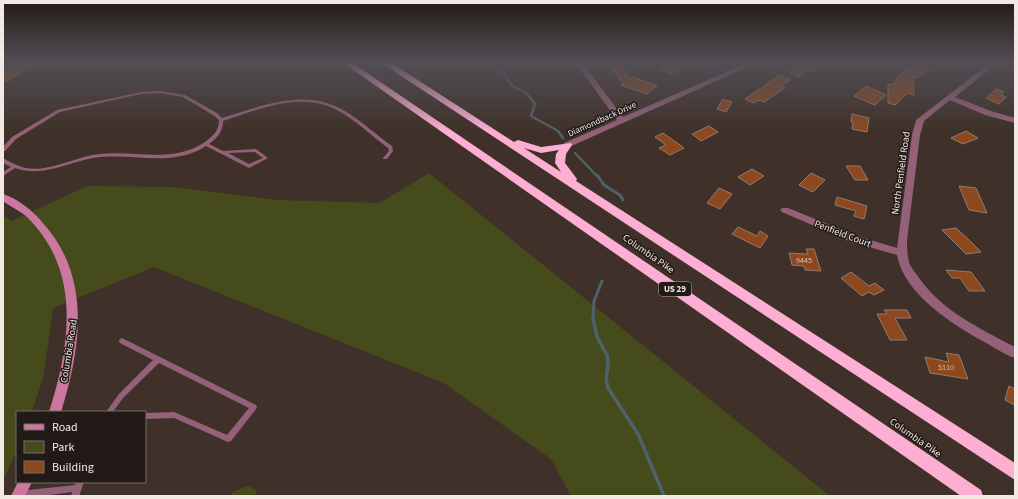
<svg xmlns="http://www.w3.org/2000/svg" width="1018" height="499" font-family="'Source Sans 3',sans-serif">
  <rect width="100%" height="100%" fill="#3f3129"/>
  <g fill="#464b1c">
    <polygon points="429,173 830,496 571,496 551,459 444,383 154,267 53,308 44,374 32,412 17,412 17,451 3,480 3,215 12,221 87,186 173,187 278,200 380,203"/>
    <polygon points="248,486 256,490 257,496 230,496 234,491"/>
  </g>
  <g fill="none" stroke-linecap="round" stroke-linejoin="round">
    <g stroke="#4f616a" stroke-width="2.5">
      <polyline points="487,62 502,70 511,85 526,93 535,104 531,116 558,131 563,138"/>
      <polyline points="575,153 597,176"/>
    </g>
    <g stroke="#4f616a" stroke-width="3">
      <polyline points="597,175 604,185 620,195 623,200"/>
      <polyline points="593,319 594,301 602,281"/>
    </g>
    <polyline stroke="#4f616a" stroke-width="3.5" points="593,318 597,337 607,355 608,364 606,379 608,388 638,434 664,496"/>
  </g>
  <g fill="#8d481d" stroke="#8f7d74">
    <polygon points="17,62 40,62 3,83 3,70"/>
    <polygon points="607,62 617,62 630,79 633,77 657,86 647,94 621,85 623,84"/>
    <polygon points="677,62 696,62 670,74 661,69"/>
    <polygon points="790,62 822,62 811,71 808,70 799,77 790,73 799,66"/>
    <polygon points="917,63 930,69 917,78 913,76 914,95 907,93 895,105 888,103 888,84 893,85 893,83 896,83 896,78"/>
    <polygon points="780,75 790,80 781,86 785,88 764,102 759,100 754,103 745,99"/>
    <polygon points="866,86 886,95 875,105 854,96"/>
    <polygon points="996,89 1004,92 1001,95 1006,97 999,104 986,98"/>
    <polygon points="723,99 732,102 726,112 717,109"/>
    <polygon points="852,114 869,118 867,132 852,129 853,123 851,122"/>
    <polygon points="709,126 718,132 701,141 692,134"/>
    <polygon points="966,131 978,138 963,144 951,138"/>
    <polygon points="663,133 680,145 684,148 670,155 659,148 666,145 655,137"/>
    <polygon points="846,166 860,166 868,180 855,180"/>
    <polygon points="752,169 764,176 750,185 738,177"/>
    <polygon points="811,173 825,180 813,192 799,185"/>
    <polygon points="959,186 976,188 987,213 969,210"/>
    <polygon points="719,188 732,194 720,209 707,203"/>
    <polygon points="837,197 867,206 864,219 854,216 856,211 835,205"/>
    <polygon points="738,227 757,236 760,231 768,236 760,248 732,234"/>
    <polygon points="956,228 969,240 981,252 966,254 942,230"/>
    <polygon points="806,249 814,249 821,271 805,270 804,266 792,265 789,253 808,254"/>
    <polygon points="946,270 971,272 985,291 969,291 960,278 952,278"/>
    <polygon points="851,272 869,286 875,283 884,290 874,295 869,292 862,296 841,278"/>
    <polygon points="884,310 907,310 911,318 895,318 907,340 890,340 877,314 887,314"/>
    <polygon points="946,353 959,355 968,379 930,373 925,357 949,362"/>
    <polygon points="1009,386 1015,389 1015,405 1005,400"/>
  </g>
  <g fill="none" stroke-linecap="round" stroke-linejoin="round">
    <g fill="#956179" fill-rule="evenodd">
      <path d="M161,91L185,95L217,113L222,118C262,106 305,87 345,111C362,121 376,135 392,146L393,151L387,159H383V158L389,151L388,148C373,137 360,124 344,114C305,89 263,108 223,121C223,132 217,138 209,144L223,151L256,149L268,158L249,168L206,146C174,167 136,154 101,157C72,159 45,179 15,168L3,176V172L11,167L3,163V158C8,161 14,164 19,166C44,176 75,156 100,154C137,150 172,164 205,142C213,136 219,131 219,120L213,115L183,97L161,93L141,94L60,112L16,139L5,151H3V147L12,137L57,110L141,92ZM255,152L263,158L249,164L228,153Z"/>
      <polygon points="122,338 256,405 257,407 256,409 231,441 228,442 174,418 145,419 145,413 174,412 227,435 249,408 159,363 123,398 113,412 106,412 119,394 153,360 120,343 119,341 120,339"/>
      <polygon points="76,482 84,482 79,496 71,496 72,492 43,496 16,496 15,495 16,492 19,491 75,485"/>
    </g>
    <g fill="#956179" fill-rule="evenodd">
      <polygon points="575,62 582,62 623,117 749,62 759,62 567,148 563,145 564,143 617,120"/>
      <path d="M991,62H999L955,97L991,111L1015,118V123L985,115L950,100L924,121L920,135L907,240C907,247 907,254 909,262C910,266 914,271 917,275C940,310 979,328 1015,347V358C1005,355 997,349 988,344C955,326 904,295 897,255L851,242L782,212L780,210L782,208H788L857,236L897,248L912,135L916,120Z"/>
    </g>
    <g fill="#cb78a0" fill-rule="evenodd">
      <path d="M3,194C17,198 33,211 42,222C92,276 81,348 61,412H49C70,346 82,272 28,218C21,211 11,207 3,201Z"/>
      <polygon points="18,482 32,482 25,496 11,496"/>
    </g>
    <g fill="#fdafd3" fill-rule="evenodd">
      <polygon points="342,62 351,62 981,490 983,496 961,496"/>
      <path d="M380,62H390L514,142L518,140L541,147L571,143L572,145L566,154L565,163L577,179L576,181L1015,463V480ZM524,148L541,153L559,150L556,154L555,163L561,172Z"/>
    </g>
  </g>
  <linearGradient id="sky" x2="0" y2="1"><stop stop-color="#231b17"/><stop offset="0.47" stop-color="#524e54"/><stop offset="1" stop-color="#524e54" stop-opacity="0"/></linearGradient>
  <rect width="1018" height="132" fill="url(#sky)"/>
  <g text-anchor="middle" stroke-width="3" stroke-linejoin="round" paint-order="stroke">
    <g font-size="8" fill="#dac1b2">
      <text x="804" y="263">9445</text>
      <text x="946" y="370">5110</text>
    </g>
    <g font-size="9" fill="#f3e9e4" stroke="#211a17">
      <text transform="translate(602 119) rotate(-24)" y="3">Diamondback Drive</text>
    </g>
    <rect fill="#211a17" stroke="#b4aba6" stroke-width="1" x="659" y="282" width="32" height="14" rx="3"/>
    <g font-size="9" font-weight="bold" fill="#f3e9e4">
      <text x="675" y="292">US 29</text>
    </g>
    <g font-size="10" fill="#f3e9e4" stroke="#211a17">
      <text transform="translate(900 173) rotate(-82)" y="4">North Penfield Road</text>
      <text transform="translate(843 233) rotate(21)" y="4">Penfield Court</text>
      <text transform="translate(649 253) rotate(35)" y="4">Columbia Pike</text>
      <text transform="translate(68 351) rotate(-81)" y="4">Columbia Road</text>
      <text transform="translate(916 437) rotate(35)" y="4">Columbia Pike</text>
    </g>
  </g>
  <rect width="1018" height="499" fill="none" stroke="#f3e9e4" stroke-width="8"/>
  <rect x="16" y="411" width="130" height="72" fill="#211a17" stroke="#756d69"/>
  <rect x="24" y="424" width="20" height="6" fill="#cb78a0" stroke="#756d69"/>
  <text x="52" y="431" font-size="12" fill="#f3e9e4">Road</text>
  <rect x="24" y="441" width="20" height="12" fill="#464b1c" stroke="#756d69"/>
  <text x="52" y="451" font-size="12" fill="#f3e9e4">Park</text>
  <rect x="24" y="461" width="20" height="12" fill="#8d481d" stroke="#756d69"/>
  <text x="52" y="471" font-size="12" fill="#f3e9e4">Building</text>
</svg>
